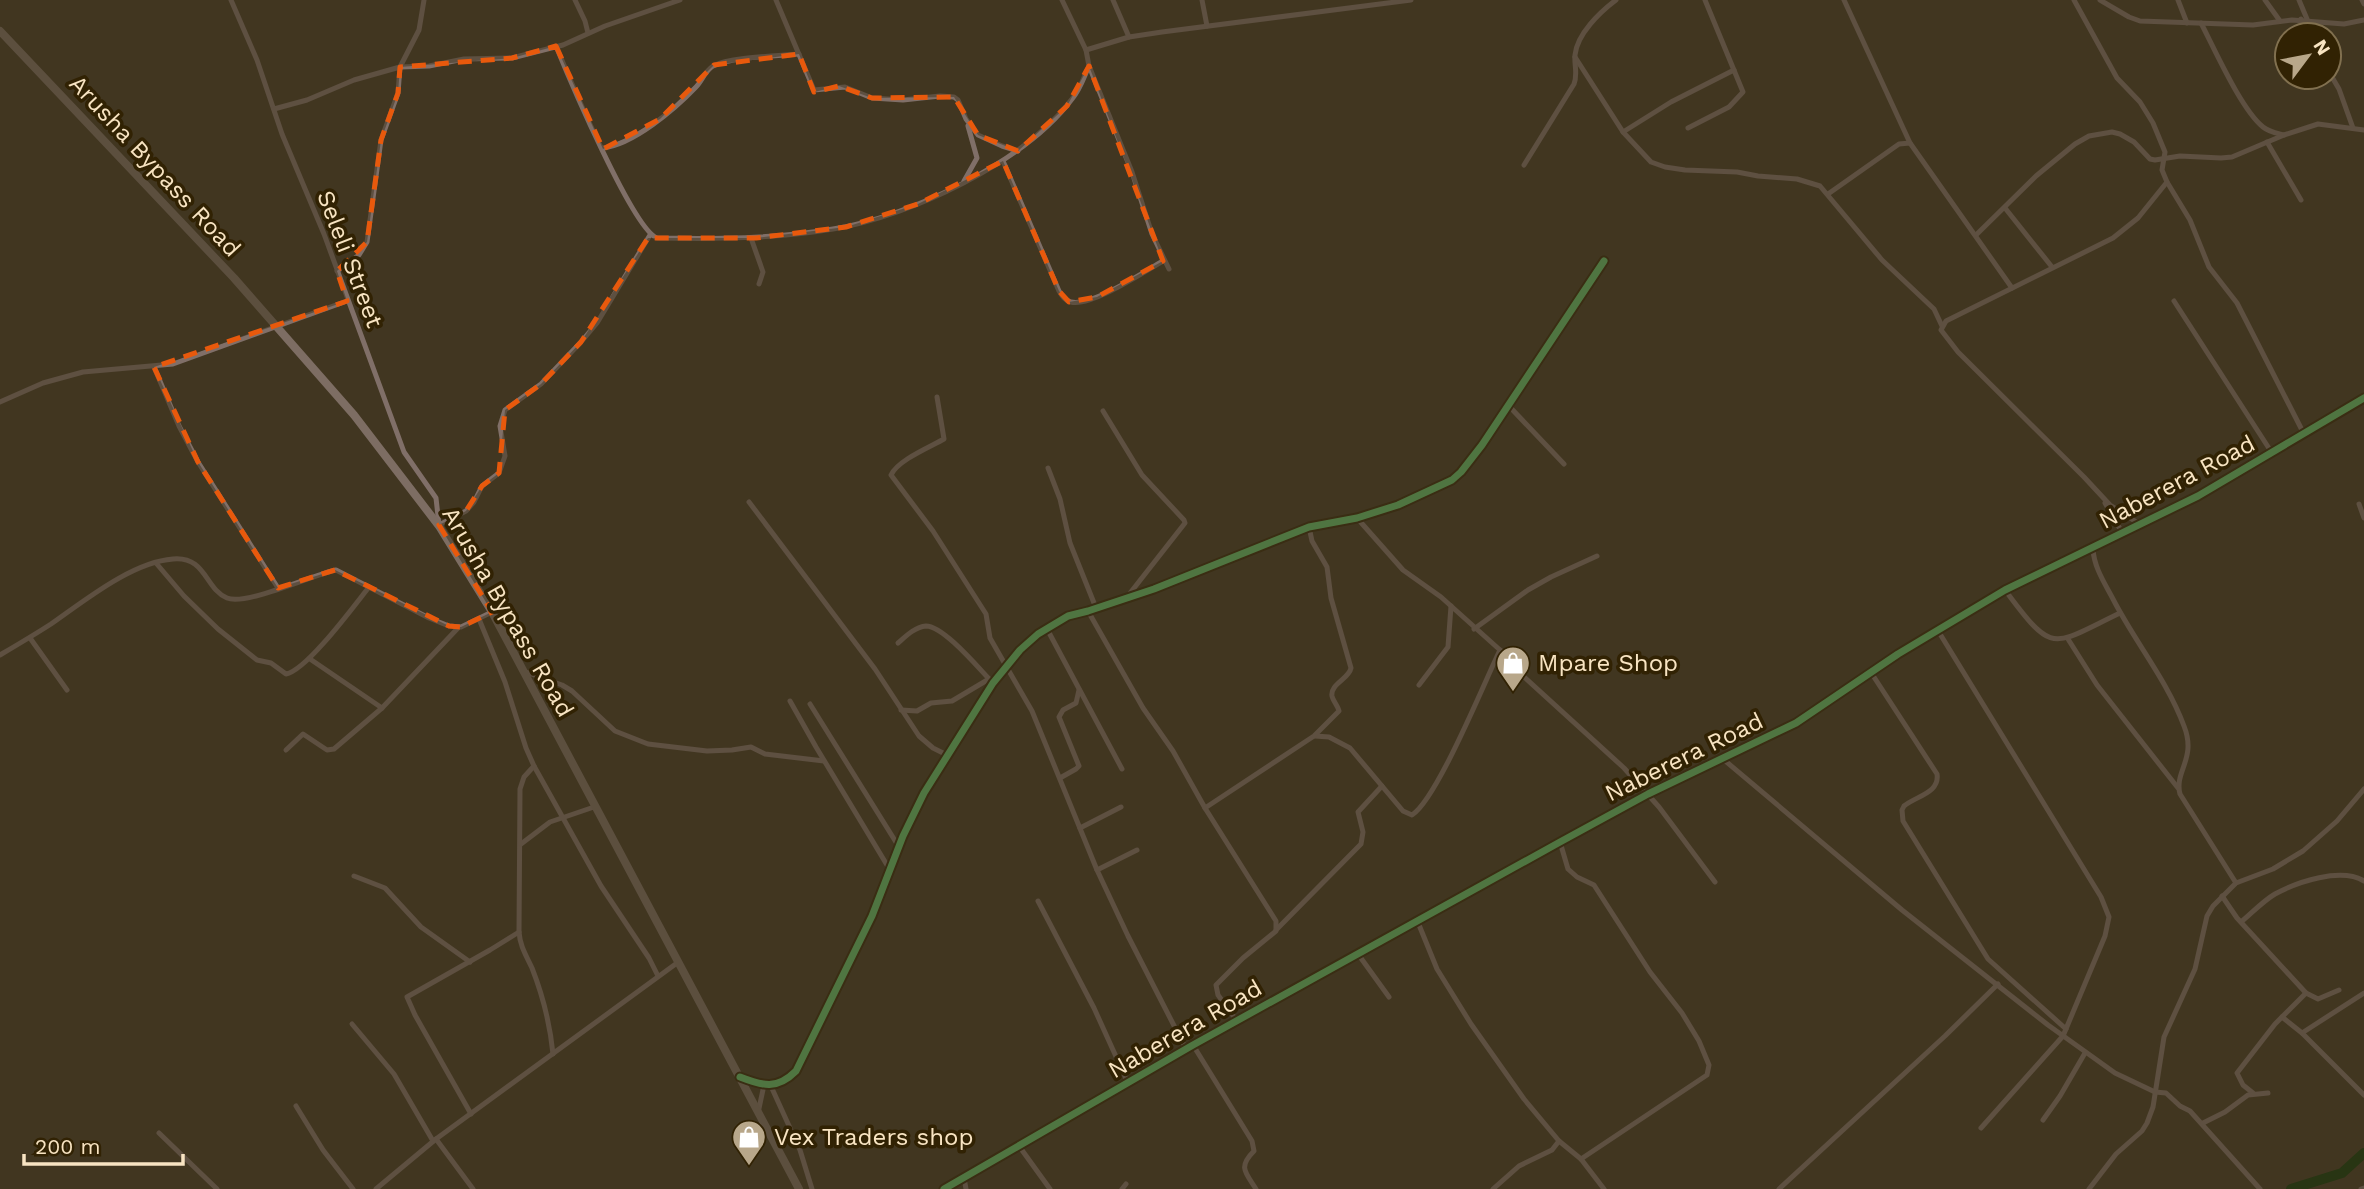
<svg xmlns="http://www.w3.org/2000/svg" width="2364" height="1189" font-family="'Work Sans',sans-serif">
  <rect width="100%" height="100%" fill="#413621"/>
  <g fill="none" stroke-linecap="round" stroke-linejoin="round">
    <polyline stroke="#0a3303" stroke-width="10" points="2291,1189 2342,1173 2364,1153"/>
    <g stroke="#806f68" stroke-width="5">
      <polyline points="231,0 257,60 282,134 324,234 404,452 436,498 439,525"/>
      <polyline points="575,0 585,21 588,33"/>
      <polyline points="776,0 814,90 845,87 872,98 903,100 940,96 954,97 958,100 966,119 978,135 1002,146 1018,151"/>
      <polyline points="1062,0 1086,50 1129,37 1162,32 1411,0"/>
      <polyline points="1113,0 1129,37"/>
      <polyline points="1202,0 1207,26"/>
      <polyline points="1844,0 1910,143"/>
      <polyline points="2074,0 2117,78 2140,102 2153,123 2165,152 2162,170 2167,182 2190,220 2209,267 2237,303 2304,434"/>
      <polyline points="2100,0 2129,17 2140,21 2253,25 2292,20 2344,24 2364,20"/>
      <polyline points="2178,0 2187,23"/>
      <polyline points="2265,0 2280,21"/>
      <polyline points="2299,0 2307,19"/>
      <polyline points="2362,0 2364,4"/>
      <polyline points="2301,19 2308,35"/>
      <path d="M2201,23C2215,50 2241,109 2263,127C2269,132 2276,133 2284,135"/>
      <path d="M556,46C569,78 633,229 657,238C716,239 774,239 833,229C909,217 1025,162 1072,99C1080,90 1084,77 1089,66"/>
      <polyline points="1086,50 1089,66 1132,172 1152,234 1169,269"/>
      <polyline points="1575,57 1623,132 1651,162 1665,167 1685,170 1737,172 1758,176 1797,179 1820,186 1882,260 1934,309 1942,326"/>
      <polyline points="2329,72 2339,89 2353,128"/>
      <polyline points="274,109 307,100 354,80 400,67 429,66 464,59 512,58 563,45 605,26 680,0"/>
      <polyline points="1688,128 1729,107 1743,92 1705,0"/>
      <polyline points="1623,132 1671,102 1734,70"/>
      <polyline points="2267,142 2301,200"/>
      <path d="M602,148C633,145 675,109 696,87C702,81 705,71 713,66C730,57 778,56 799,54"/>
      <path d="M1003,161L1059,291C1062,296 1065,301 1071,302C1091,307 1144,272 1163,261"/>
      <path d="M1524,165L1574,84C1578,74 1574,65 1575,55C1577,34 1600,12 1616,0"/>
      <polyline points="964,181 977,158 968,126"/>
      <polyline points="1828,194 1899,144 1910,143 2012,288"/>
      <polyline points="2005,208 2052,267"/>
      <polyline points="1976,235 2036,176 2075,144 2089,136 2112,132 2120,134 2134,142 2150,159 2155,160 2180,156 2221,158 2232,157 2284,135 2318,124 2364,130"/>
      <polyline points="751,238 763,272 759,284"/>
      <polyline points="337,271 359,255 367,242 381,140 398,93 400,67 419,30 424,0"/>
      <polyline points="2174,301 2272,453"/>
      <polyline points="154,367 179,426 198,462 278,588"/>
      <path d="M937,397L944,439C930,447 898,460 891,475L933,531L986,614L990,638L1032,711L1097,870L1128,936L1186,1049"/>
      <polyline points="0,402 43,383 83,372 173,364 347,301"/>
      <polyline points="1507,404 1564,464"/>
      <polyline points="1103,411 1142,475 1184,520 1185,523 1127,597"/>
      <polyline points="1048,468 1060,499 1070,543 1096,608"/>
      <polyline points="749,502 875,669 919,736 933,748 949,756"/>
      <polyline points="2105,503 2123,534"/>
      <polyline points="2359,504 2364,518"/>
      <polyline points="1357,518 1403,570 1441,597 1500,650 1522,675 1624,768 1659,807 1715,882"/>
      <polyline points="439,525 466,511 474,502 482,486 499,473 505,456 500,426 505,410 541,384 581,342 597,323 650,235"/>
      <polyline points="2141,525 2110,505 2084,477 1958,352 1941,330 1946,321 2113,238 2138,218 2167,182"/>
      <path d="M2093,549C2094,567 2104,582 2113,599C2135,642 2167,680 2184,726C2197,759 2174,771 2180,794L2236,883"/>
      <path d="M156,563L184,596L218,629L257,660L271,663L286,674C306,671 354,606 369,587"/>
      <path d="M2005,590C2054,656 2051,646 2120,613"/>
      <polyline points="1088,611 1143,708 1173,751 1205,808 1276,921 1276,931 1243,958 1216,985 1218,995 1237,1021"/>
      <polyline points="479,619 505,682 526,748 534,766 601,886 649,958 658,976"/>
      <polyline points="1046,627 1122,769"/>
      <polyline points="1474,629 1528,590 1551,577 1597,556"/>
      <polyline points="1937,629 2101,897 2109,917 2105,936 2063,1036 1981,1128"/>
      <polyline points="30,638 67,690"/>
      <polyline points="2068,639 2097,685 2178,788"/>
      <path d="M898,643C906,636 915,627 926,626C944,626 980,670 993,683"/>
      <path d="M0,655C17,645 34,635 51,624C84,601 132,562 173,559C206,556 205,589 227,598C246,606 312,575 336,570L429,618L449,626L461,627L492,612"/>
      <polyline points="310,659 382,708"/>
      <polyline points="523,671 562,685 572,691 615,731 648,744 707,751 732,750 751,747 765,754 824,761"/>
      <path d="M1872,674L1937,774C1940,793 1916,796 1904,806L1902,810L1903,821L1988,959L2066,1029"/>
      <polyline points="1419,685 1448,647 1451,606"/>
      <polyline points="790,701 816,747 890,870"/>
      <polyline points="810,704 899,847"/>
      <polyline points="901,710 917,711 931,703 952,701 989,679"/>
      <path d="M1315,736L1329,737L1350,748L1403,811L1412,815C1437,799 1484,683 1500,650"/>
      <polyline points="286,750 303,734 327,750 334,749 382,708 458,628"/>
      <polyline points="1723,759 1902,910 2048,1025 2115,1073 2155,1092 2166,1093 2180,1106 2190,1111 2260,1189"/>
      <path d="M534,766L524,777L520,789L519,932C520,946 526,955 532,968C543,996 550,1024 553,1054"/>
      <polyline points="1060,778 1076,769 1079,766 1059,717 1063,710 1076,703 1079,690"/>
      <path d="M1205,808L1314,736L1339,711C1338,706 1333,701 1332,696C1330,684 1349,679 1351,668L1331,598L1327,567L1312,541L1309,527"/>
      <polyline points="1080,828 1121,807"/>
      <polyline points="1560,842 1568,869 1577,877 1594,885 1650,972 1682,1013 1699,1041 1709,1065 1707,1075 1581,1159"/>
      <polyline points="521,844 550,822 594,807"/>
      <polyline points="1097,870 1137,850"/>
      <polyline points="354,876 385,888 421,927 470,962"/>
      <polyline points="2222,896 2237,918 2306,993 2318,999 2339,990"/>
      <polyline points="1038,901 1094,1008 1128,1083"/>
      <polyline points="1417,920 1437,969 1471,1024 1524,1099 1559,1141 1581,1159 1604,1189"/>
      <path d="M2241,922C2252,913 2263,901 2275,894C2297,882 2341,867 2364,881"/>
      <polyline points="1276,930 1361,844 1363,832 1358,812 1382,786"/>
      <polyline points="1358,954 1389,997"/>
      <polyline points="2282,1017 2302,1033 2364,1095"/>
      <polyline points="352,1024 394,1074 433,1141"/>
      <polyline points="2302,1033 2364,993"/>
      <path d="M1193,1045L1252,1141L1254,1151C1238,1167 1245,1172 1256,1189"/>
      <path d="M740,1077C763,1086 777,1090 796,1071L872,916L903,836L924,793L993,683L1020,650L1038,634L1068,616L1088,611L1154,589L1309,527L1357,518L1398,505L1452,480L1461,472L1482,445L1604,261"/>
      <polyline points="770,1084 800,1150 812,1189"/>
      <polyline points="2253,1093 2243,1085 2237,1073 2275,1024 2306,993"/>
      <polyline points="296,1106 323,1150 353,1189"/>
      <polyline points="758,1113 764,1085"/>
      <polyline points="471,1114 415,1015 407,997 490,950 519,932"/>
      <polyline points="2043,1120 2060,1096 2085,1053"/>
      <polyline points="2203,1123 2225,1112 2248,1095 2268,1093"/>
      <polyline points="159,1133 217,1189"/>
      <polyline points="436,1139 473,1189"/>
      <polyline points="1019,1146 1050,1189"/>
      <polyline points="964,1178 966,1189"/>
      <polyline points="376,1189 436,1139 677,963"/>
      <polyline points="1122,1189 1126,1184"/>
      <polyline points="1493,1189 1519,1166 1552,1150 1559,1141"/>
      <polyline points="1779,1189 1945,1036 1998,984"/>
      <polyline points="2089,1189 2116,1154 2142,1131 2147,1123 2153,1107 2164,1037 2195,969 2207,916 2213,906 2236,883 2273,869 2303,851 2337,821 2364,789"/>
      <polyline points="2361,1189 2364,1188"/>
    </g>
    <polyline stroke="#827068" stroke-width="7" points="944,1189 1193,1045 1560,842 1648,794 1796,723 1898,654 2005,590 2198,496 2364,398"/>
    <polyline stroke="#7d6d63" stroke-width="8" points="0,31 234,278 354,415 439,526 492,612 799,1189"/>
    <g stroke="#312203" stroke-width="11">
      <g id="cycleway">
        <path d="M740,1077C763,1086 777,1090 796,1071L872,916L903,836L924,793L993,683L1020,650L1038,634L1068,616L1088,611L1154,589L1309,527L1357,518L1398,505L1452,480L1461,472L1482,445L1604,261"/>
        <polyline points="944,1189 1193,1045 1560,842 1648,794 1796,723 1898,654 2005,590 2198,496 2364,398"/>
      </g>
    </g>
    <use href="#cycleway" stroke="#61c268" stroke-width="7"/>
  </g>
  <path d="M0 0H2364V1189H0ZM556,46L603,149L660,119L714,65L799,54L814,92L839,86L872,98L954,97L978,135L1018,151L1067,106L1089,66L1163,261L1097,297L1069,302L1059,291L1003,161L918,204L846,227L756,238H648L581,342L541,384L505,410L499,473L482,486L466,511L439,525L492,612L461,627L449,626L335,570L278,588L198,462L154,367L347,301L337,271L367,242L381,140L398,93L400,67L512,58Z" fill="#413621" fill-opacity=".55" fill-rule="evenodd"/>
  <path fill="none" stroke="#e8590c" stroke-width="5" stroke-dasharray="14 9" stroke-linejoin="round" d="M556,46L603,149L660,119L714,65L799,54L814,92L839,86L872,98L954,97L978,135L1018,151L1067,106L1089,66L1163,261L1097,297L1069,302L1059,291L1003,161L918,204L846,227L756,238H648L581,342L541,384L505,410L499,473L482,486L466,511L439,525L492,612L461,627L449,626L335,570L278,588L198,462L154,367L347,301L337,271L367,242L381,140L398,93L400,67L512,58Z"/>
  <defs>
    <g id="shop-pin" transform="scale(1.75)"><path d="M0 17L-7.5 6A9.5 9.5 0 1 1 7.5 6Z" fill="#b8a78a" stroke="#312203"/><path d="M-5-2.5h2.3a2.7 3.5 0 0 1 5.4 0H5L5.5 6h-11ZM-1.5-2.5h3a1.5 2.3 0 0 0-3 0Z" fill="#fff"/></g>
  </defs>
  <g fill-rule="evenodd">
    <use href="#shop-pin" x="1513" y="663"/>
    <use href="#shop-pin" x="749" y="1137"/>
  </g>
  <g text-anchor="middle" stroke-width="7" stroke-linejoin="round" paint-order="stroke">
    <g font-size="24" fill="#f8e4c2" stroke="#312203">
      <text transform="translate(155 166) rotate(47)" y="8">Arusha Bypass Road</text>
      <text transform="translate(350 259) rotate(69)" y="8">Seleli Street</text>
      <text transform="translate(2177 482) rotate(-28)" y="8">Naberera Road</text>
      <text transform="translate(508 612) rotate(60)" y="8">Arusha Bypass Road</text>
      <text transform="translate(1684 757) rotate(-26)" y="8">Naberera Road</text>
      <text transform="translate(1185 1029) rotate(-30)" y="8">Naberera Road</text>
    </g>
    <g font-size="24" fill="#f8e4c2" stroke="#312203" text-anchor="start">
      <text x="1538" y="671">Mpare Shop</text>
      <text x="774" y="1145">Vex Traders shop</text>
    </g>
  </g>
  <g transform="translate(2308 56) rotate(58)"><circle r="33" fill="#312203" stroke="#81704f" stroke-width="2"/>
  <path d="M0-5L12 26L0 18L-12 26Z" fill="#b8a78a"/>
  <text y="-10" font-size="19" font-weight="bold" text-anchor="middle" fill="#f8e4c2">N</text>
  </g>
  <path d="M24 1154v10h159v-10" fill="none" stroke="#f8e4c2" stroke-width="3.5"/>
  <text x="35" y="1154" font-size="21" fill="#f8e4c2" stroke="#312203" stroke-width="5" paint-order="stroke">200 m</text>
</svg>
